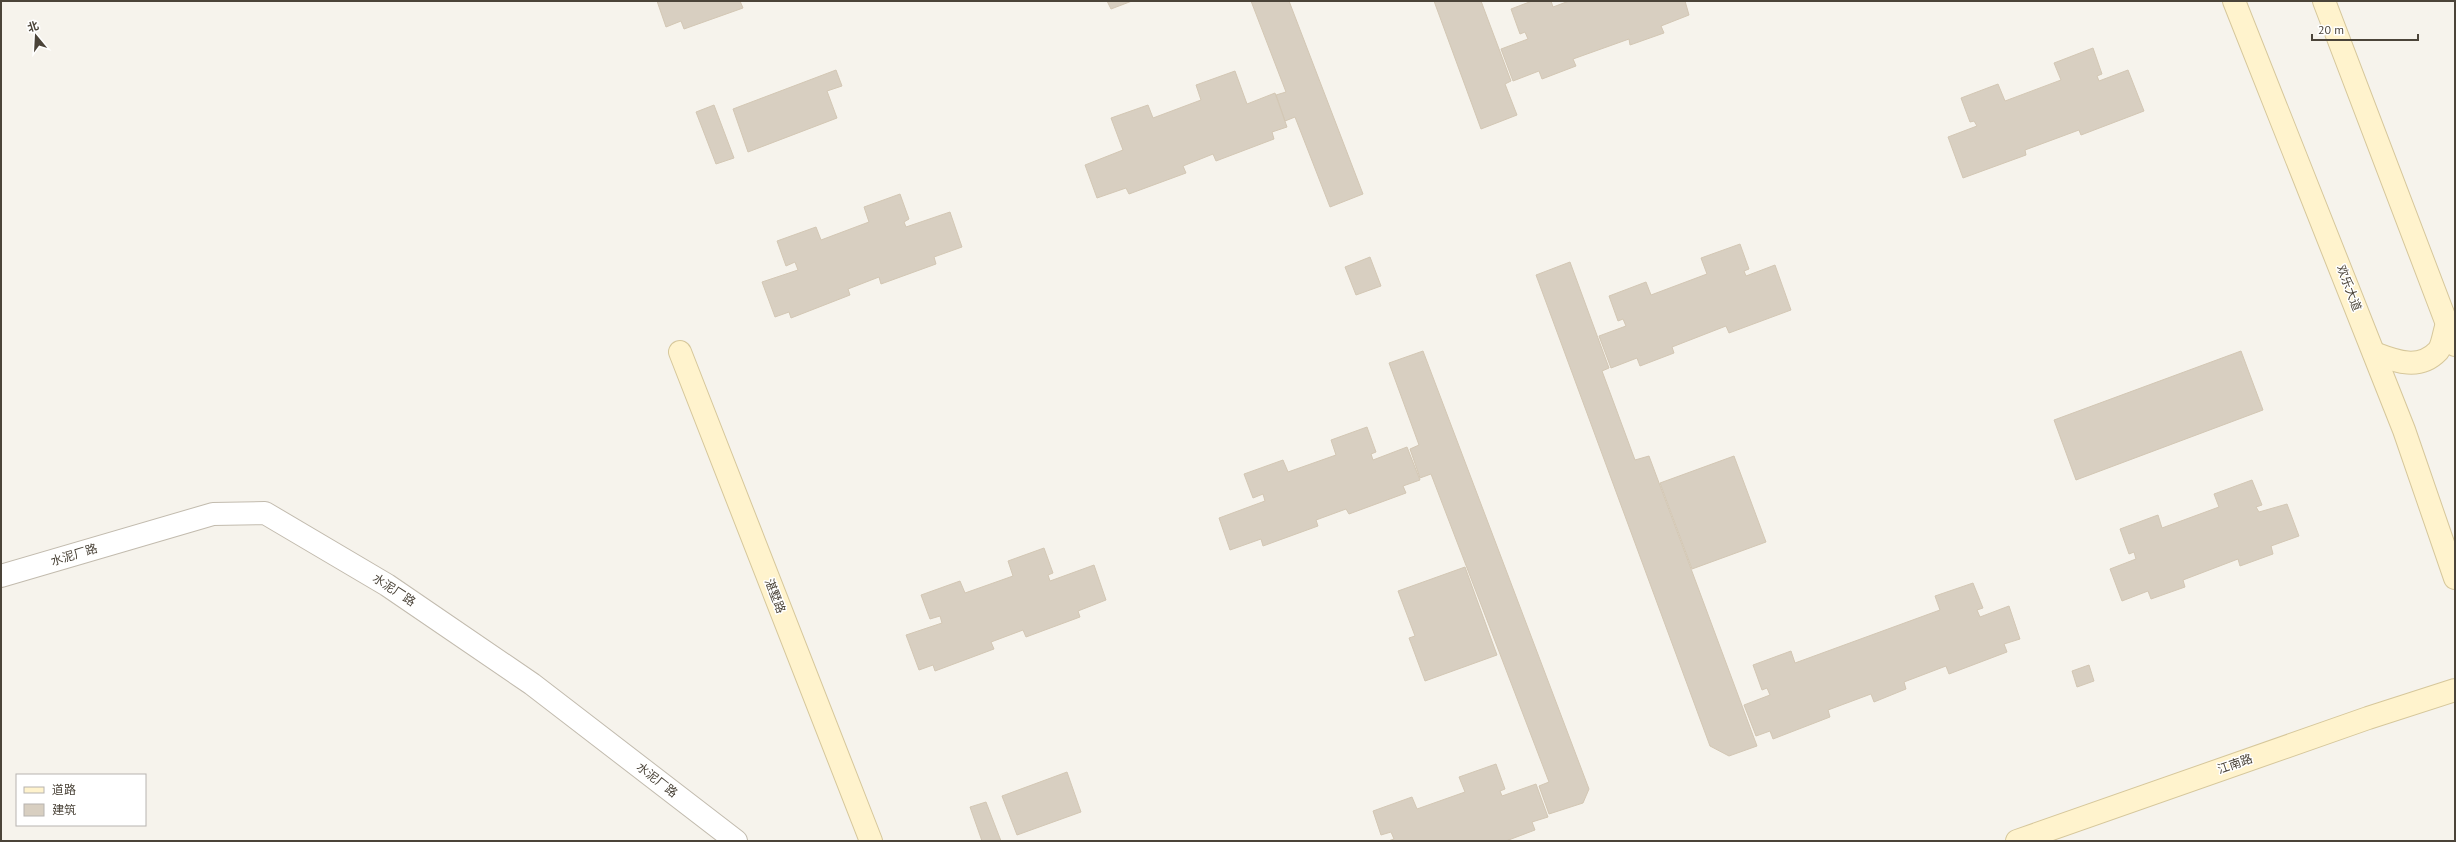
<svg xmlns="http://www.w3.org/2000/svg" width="2456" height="842" font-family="'PT Sans','Noto Sans SC',sans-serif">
  <rect width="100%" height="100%" fill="#f6f3ec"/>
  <g fill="#d8cfc1" stroke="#d3c7b4">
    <polygon points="657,1 740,1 743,8 684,29 681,21 666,27"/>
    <polygon points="1107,1 1132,1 1111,9"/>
    <polygon points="1251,1 1289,1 1363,194 1330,207 1295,117 1285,121 1276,95 1286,92"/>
    <polygon points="1434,1 1481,1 1511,81 1505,84 1517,115 1481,129"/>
    <polygon points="1532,1 1551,1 1553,7 1569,1 1685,1 1689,15 1661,26 1664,33 1630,45 1629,39 1573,59 1576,66 1542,79 1539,71 1513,81 1501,49 1528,39 1525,32 1520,34 1511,9"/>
    <polygon points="2093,48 2102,74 2097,76 2099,81 2128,70 2144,111 2081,135 2079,130 2025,150 2026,155 1963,178 1948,137 1977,126 1974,121 1970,122 1961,98 1998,84 2005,101 2061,80 2054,63"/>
    <polygon points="836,70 842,86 827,91 837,118 748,152 733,109"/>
    <polygon points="1235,71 1247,104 1275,93 1287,127 1272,132 1274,139 1216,161 1213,154 1183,166 1186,173 1129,194 1126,188 1097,198 1085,165 1123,150 1111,118 1148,105 1153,118 1201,100 1196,85"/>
    <polygon points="714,105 734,158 716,164 696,112"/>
    <polygon points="900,194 909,219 904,222 906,227 950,212 962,247 934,257 936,264 881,284 879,277 848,289 850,295 791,318 789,312 775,317 762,282 798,270 795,262 786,266 777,241 816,227 821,240 869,222 864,207"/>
    <polygon points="1740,244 1749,269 1744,271 1746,276 1775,265 1791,310 1729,333 1726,326 1672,347 1674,353 1640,366 1637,358 1611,368 1599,336 1626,326 1623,319 1618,321 1609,296 1646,282 1651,295 1707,274 1701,258"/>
    <polygon points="1370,257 1381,286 1356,295 1345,267"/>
    <polygon points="1570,262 1609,368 1602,371 1635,460 1649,456 1757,746 1729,756 1710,746 1536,275"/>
    <polygon points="1423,351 1589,789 1583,803 1549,814 1539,786 1549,782 1431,474 1420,478 1410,449 1419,445 1389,363"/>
    <polygon points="2241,351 2263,410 2076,480 2054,420"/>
    <polygon points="1367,427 1376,452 1371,454 1373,460 1407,447 1420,480 1403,486 1406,493 1349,514 1346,509 1316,520 1318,526 1263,546 1261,539 1230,550 1219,518 1265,501 1263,494 1253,498 1244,474 1283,460 1288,472 1336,455 1331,440"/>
    <polygon points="1734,456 1766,542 1692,569 1660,483"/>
    <polygon points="2252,480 2262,505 2256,507 2259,512 2287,504 2299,536 2271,546 2273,554 2240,566 2238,559 2183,580 2185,587 2151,599 2148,591 2122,601 2110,569 2136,559 2134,552 2129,554 2120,529 2158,515 2162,528 2219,507 2214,494"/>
    <polygon points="1044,548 1053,573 1048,575 1050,581 1094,565 1106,600 1078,611 1080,617 1026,637 1023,630 991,642 994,649 935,671 933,665 919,670 906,635 942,623 940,616 930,619 921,595 960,581 965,593 1013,576 1008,561"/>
    <polygon points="1465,567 1497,655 1425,681 1409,638 1415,636 1398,591"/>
    <polygon points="1973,583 1983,608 1977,610 1980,617 2009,606 2020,639 2004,644 2007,652 1949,674 1946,666 1904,682 1906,689 1874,702 1871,694 1828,710 1830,717 1773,739 1770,731 1756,736 1744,705 1770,695 1767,688 1762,690 1753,665 1791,651 1795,663 1940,610 1935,596"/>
    <polygon points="2089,665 2094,681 2077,687 2072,671"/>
    <polygon points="1496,764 1505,789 1500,791 1502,796 1536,784 1548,817 1532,822 1535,830 1506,841 1388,841 1394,839 1391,832 1381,835 1373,811 1412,797 1417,809 1465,792 1459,777"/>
    <polygon points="1067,772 1081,812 1017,835 1002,796"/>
    <polygon points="986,802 1001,841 982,841 970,807"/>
  </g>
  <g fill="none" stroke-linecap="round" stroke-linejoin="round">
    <g stroke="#c2bbae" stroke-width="24">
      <polyline id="street" points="1,576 213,514 265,513 387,585 532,684 736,841"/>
    </g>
    <g stroke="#d6c79b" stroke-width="24">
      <g id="secondary">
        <polyline points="2234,1 2404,430 2455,578"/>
        <polyline points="2324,1 2455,345"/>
        <polyline points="680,352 871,841"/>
        <path d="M2374,353C2395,361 2419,371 2438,351C2443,345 2444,331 2447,324"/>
        <polyline points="2017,841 2368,718 2455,690"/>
      </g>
    </g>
    <use href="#street" stroke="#fff" stroke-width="22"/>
    <use href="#secondary" stroke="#fff3cd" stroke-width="22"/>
  </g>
  <g text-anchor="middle" stroke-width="3" stroke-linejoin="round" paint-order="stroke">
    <g font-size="12" fill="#4b4439" stroke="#fff">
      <text transform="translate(2349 288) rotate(69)" y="4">欢乐大道</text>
      <text transform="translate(74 555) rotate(-17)" y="4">水泥厂路</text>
      <text transform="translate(394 590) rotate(33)" y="4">水泥厂路</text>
      <text transform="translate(775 596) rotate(69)" y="4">湛墅路</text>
      <text transform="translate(2235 764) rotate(-19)" y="4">江南路</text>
      <text transform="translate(657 780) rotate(38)" y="4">水泥厂路</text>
    </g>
  </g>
  <rect width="2456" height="842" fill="none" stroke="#4b4439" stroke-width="4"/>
  <rect x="16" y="774" width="130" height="52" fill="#ffffff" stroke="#b7b4b0"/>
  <rect x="24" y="787" width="20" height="6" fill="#fff3cd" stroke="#b7b4b0"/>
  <text x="52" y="794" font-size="12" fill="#4b4439">道路</text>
  <rect x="24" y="804" width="20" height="12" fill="#d8cfc1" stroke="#b7b4b0"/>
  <text x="52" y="814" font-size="12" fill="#4b4439">建筑</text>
  <g transform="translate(36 36) rotate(342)" stroke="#ffffff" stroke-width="3" paint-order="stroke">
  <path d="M0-3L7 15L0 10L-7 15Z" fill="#4b4439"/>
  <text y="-6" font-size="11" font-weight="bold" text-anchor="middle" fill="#4b4439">北</text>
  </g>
  <path d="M2312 34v6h106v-6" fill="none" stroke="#4b4439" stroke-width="2"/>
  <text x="2318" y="34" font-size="12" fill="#4b4439" stroke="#ffffff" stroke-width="3" paint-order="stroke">20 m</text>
</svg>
